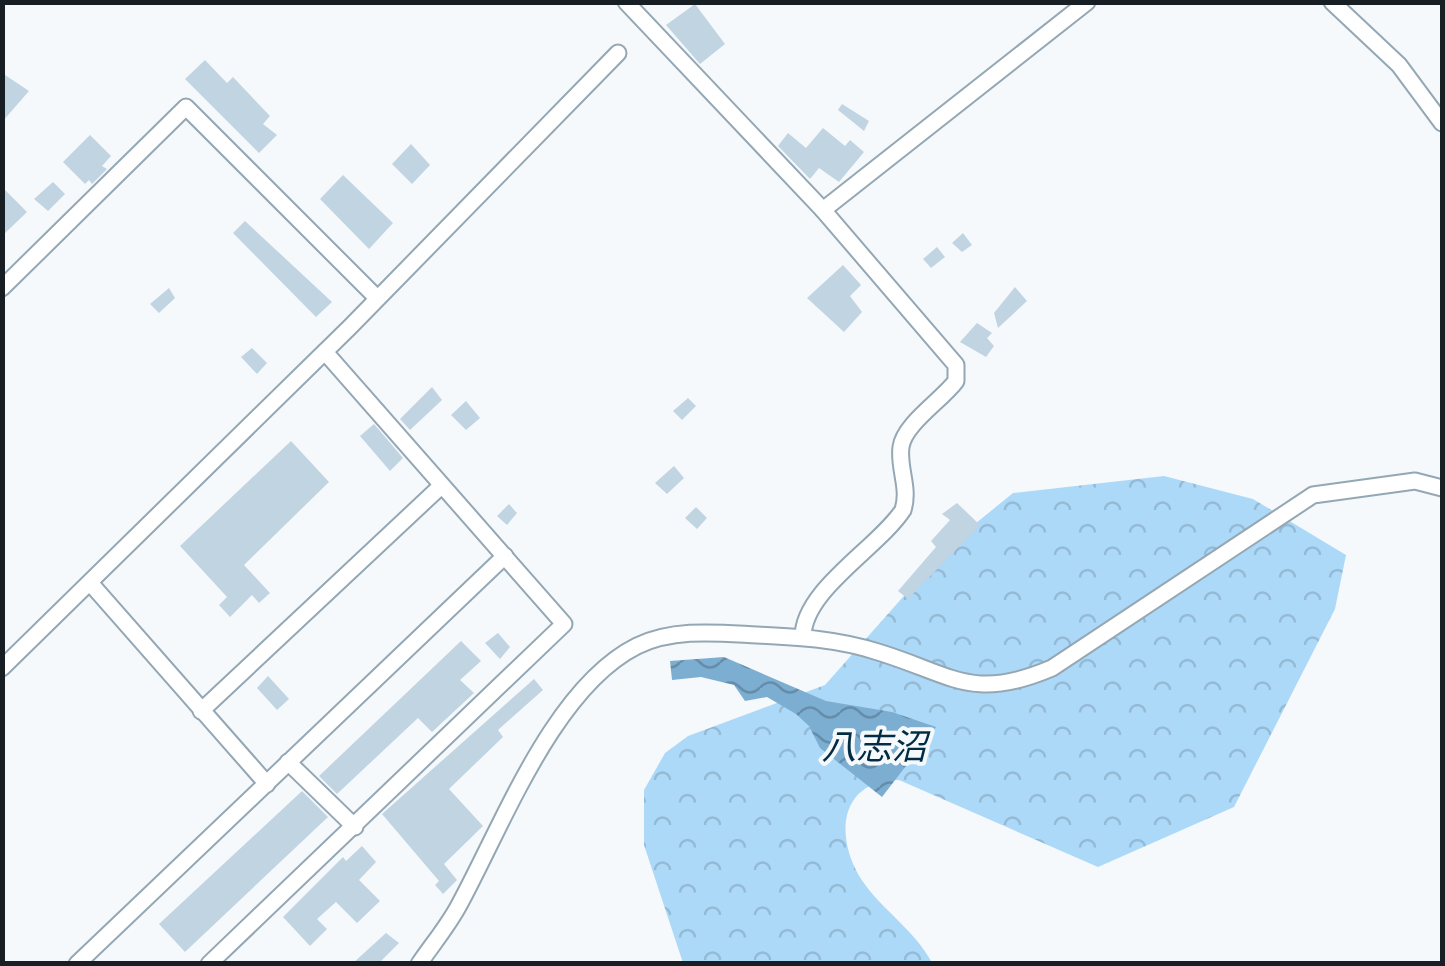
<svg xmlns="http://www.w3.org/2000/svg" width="1445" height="966" font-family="Literata,'Noto Sans JP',serif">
  <defs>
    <pattern id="forest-crowns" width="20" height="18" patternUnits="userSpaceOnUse" patternTransform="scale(2.5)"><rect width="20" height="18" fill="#add9f9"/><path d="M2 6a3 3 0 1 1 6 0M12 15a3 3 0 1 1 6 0" fill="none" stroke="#94bad5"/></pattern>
    <pattern id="water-waves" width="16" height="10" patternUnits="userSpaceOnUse" patternTransform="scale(2.5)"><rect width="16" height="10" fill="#7caed2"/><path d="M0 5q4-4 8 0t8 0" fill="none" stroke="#658daa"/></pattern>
  </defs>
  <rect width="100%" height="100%" fill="#f5f9fc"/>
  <path fill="url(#forest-crowns)" d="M1164,476L1253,499L1346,555L1335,609L1234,807L1098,867L899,780C843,780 834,830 858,874C877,907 914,928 932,963H683L644,845V790L665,753L688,736L825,685L949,545L1013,493Z"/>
  <polygon fill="url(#water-waves)" points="724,657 826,701 892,712 936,727 882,797 820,748 809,726 796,714 767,697 745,701 734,685 701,677 672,680 670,661"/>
  <g fill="#c1d4e2">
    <polygon points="695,4 725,44 700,64 666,25"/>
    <polygon points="205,60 227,83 233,77 270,116 263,124 277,135 259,153 185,79"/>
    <polygon points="2,73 29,91 2,122"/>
    <polygon points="842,104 869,121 864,131 838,110"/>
    <polygon points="823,128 845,146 850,140 864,152 839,182 819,168 810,179 778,146 788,133 806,148"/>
    <polygon points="90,135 111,156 102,166 107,169 92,184 89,180 85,184 63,162"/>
    <polygon points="411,144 430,165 412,184 392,164"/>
    <polygon points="343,175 393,223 369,249 320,199"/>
    <polygon points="53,182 65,194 48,211 34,199"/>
    <polygon points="2,187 27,212 2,236"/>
    <polygon points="245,221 332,302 316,317 233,233"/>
    <polygon points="963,233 972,245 962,252 952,243"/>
    <polygon points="937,247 945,257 931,268 923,259"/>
    <polygon points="843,265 861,285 850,296 862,312 844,332 807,298"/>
    <polygon points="1015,287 1027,301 998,328 994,313"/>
    <polygon points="169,288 175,298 159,313 150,304"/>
    <polygon points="977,323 992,333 987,338 994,346 986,357 960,342"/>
    <polygon points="252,348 267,363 257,374 241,357"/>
    <polygon points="432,387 442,400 410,430 400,419"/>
    <polygon points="688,398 696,406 682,420 673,411"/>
    <polygon points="466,401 480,418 466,430 451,415"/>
    <polygon points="374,424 403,458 390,471 360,436"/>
    <polygon points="291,441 329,482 244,565 270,593 259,603 252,595 230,617 219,605 227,597 180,546"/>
    <polygon points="674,466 684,478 667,494 655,483"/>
    <polygon points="957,503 980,525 908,599 898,591 936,547 931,541 950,520 942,514"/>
    <polygon points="509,504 517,513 507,525 497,516"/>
    <polygon points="696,507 707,518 697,529 685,518"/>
    <polygon points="498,633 510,647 500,659 485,643"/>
    <polygon points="461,641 481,661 460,680 474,693 432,732 418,718 337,794 319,776"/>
    <polygon points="268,676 289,699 277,710 257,688"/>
    <polygon points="534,679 543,690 498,730 503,737 449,789 483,826 444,864 457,880 443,894 435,885 439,881 382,814"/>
    <polygon points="302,791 328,817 185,952 159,924"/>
    <polygon points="362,846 376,862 359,880 380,901 357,923 336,902 317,919 327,929 310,946 283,917 343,857 346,861"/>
    <polygon points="386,933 399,943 378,964 352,964"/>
  </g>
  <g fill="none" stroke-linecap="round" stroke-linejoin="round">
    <g stroke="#94a7b4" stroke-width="19">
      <g id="minor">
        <path d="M626,2L823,210L956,365V381C942,400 904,424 901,447C898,468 910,488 903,510C878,548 803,590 803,637"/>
        <polyline points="1332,2 1399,65 1442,123"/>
        <polyline points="823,210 1087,2"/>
        <polyline points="2,288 186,107 377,298"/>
        <polyline points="92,585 267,784"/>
        <polyline points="2,668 350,327 618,53"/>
        <polyline points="201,711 440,487"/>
        <polyline points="288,762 355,827"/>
        <polyline points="77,964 505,556"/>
        <polyline points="209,964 564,624 325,352"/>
        <path d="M419,964C432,945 447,927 458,907C502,827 553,688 637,646C674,628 718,633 757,635C799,637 838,639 878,652C953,675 972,702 1052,668L1313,495L1415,481L1442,488"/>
      </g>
    </g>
    <use href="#minor" stroke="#fff" stroke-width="15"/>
  </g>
  <g text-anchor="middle" stroke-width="8" stroke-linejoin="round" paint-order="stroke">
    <g font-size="35" font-style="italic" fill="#012c44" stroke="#f5f9fc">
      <text x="874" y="759">八志沼</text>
    </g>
  </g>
  <rect width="1445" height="966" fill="none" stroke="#181f24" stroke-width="10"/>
</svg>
